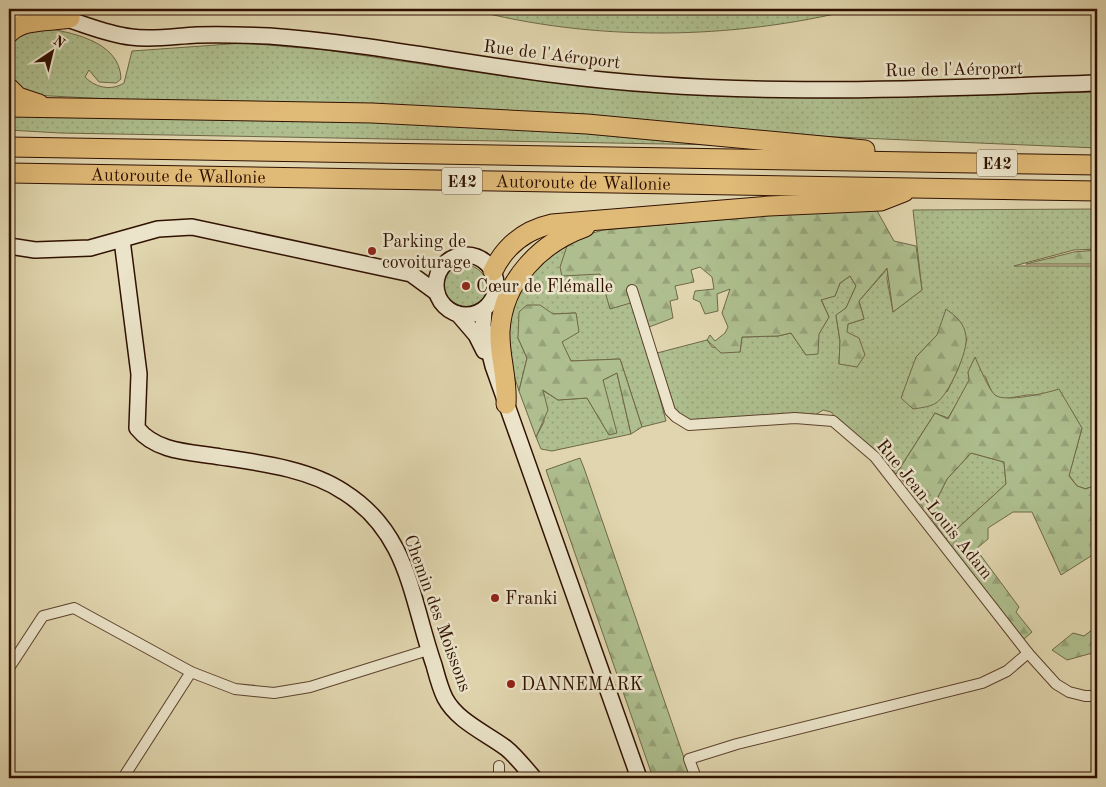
<svg xmlns="http://www.w3.org/2000/svg" width="1106" height="787" font-family="'Old Standard TT',serif">
  <defs>
    <pattern id="grass-dots" width="8" height="8" patternUnits="userSpaceOnUse" patternTransform="scale(1.25)"><rect width="8" height="8" fill="#aebe8e"/><path d="M2 2h.1M6 6h.1" fill="none" stroke="#96a279" stroke-width="1.8" stroke-linecap="round"/></pattern>
    <pattern id="forest-firs" width="22" height="20" patternUnits="userSpaceOnUse" patternTransform="scale(1.25)"><rect width="22" height="20" fill="#aebe8e"/><path d="M5 1l3.5 6h-7zM16 11l3.5 6h-7z" fill="#96a279"/></pattern>
  </defs>
  <rect width="100%" height="100%" fill="#e0d5ae"/>
  <filter id="stains"><feTurbulence type="fractalNoise" baseFrequency=".004" numOctaves="4"/><feColorMatrix values="0 0 0 0 .2 0 0 0 0 .09 0 0 0 0 .02 0 0 0 .5 -.17"/></filter>
  <radialGradient id="worn" r=".72"><stop offset=".6" stop-color="#630" stop-opacity="0"/><stop offset="1" stop-color="#630" stop-opacity=".3"/></radialGradient>
  <g fill="url(#grass-dots)" stroke="#6f6847" fill-rule="evenodd">
    <path d="M469,9H856C731,40 594,42 469,9Z"/>
    <path d="M39,27C69,32 120,40 121,79L116,83L99,82L89,70L85,77C96,88 111,91 124,83L132,51L244,43L326,50L537,81L720,96L833,98L1097,92V148L836,137L32,95L14,86L9,78V40Z"/>
    <polygon points="9,111 335,115 776,146 60,133 9,130"/>
    <path d="M1097,209V249L1074,250L1014,266H1097V475L1093,486L1086,489L1077,486L1069,475L1082,428L1042,395H1027L1003,399L993,395L985,376L968,372L970,381L948,418L935,413L896,474L875,450L841,424L831,412L823,410L815,415L690,420L680,416L675,409L657,353L707,340L712,347L740,352L742,337L778,336L791,333L806,355L829,317L821,299L835,296L840,283L850,276L856,286L846,308L836,316L840,341L839,364L848,324L864,319L859,301L888,268L887,279L893,312L922,290L913,210ZM937,335L967,339L958,369L947,392L916,357Z"/>
    <polygon points="569,240 600,274 634,302 666,421 642,427 620,359 571,361 561,342 576,313 553,314 518,338 527,358 519,391 505,347 504,319 529,269"/>
    <circle cx="465" cy="287" r="22"/>
    <polygon points="617,373 631,434 552,451 541,449 536,437 544,422 542,390 558,400 587,398 609,435 603,380"/>
    <polygon points="971,453 1004,462 1006,484 946,539 929,515 947,479"/>
  </g>
  <g fill="url(#forest-firs)" stroke="#6f6847">
    <polygon points="876,209 894,241 916,246 922,290 893,312 887,268 859,301 864,319 848,324 847,332 859,338 865,355 857,367 839,364 840,341 836,315 846,308 856,286 850,276 840,283 835,296 821,300 829,317 819,334 818,354 806,355 791,333 778,336 742,337 740,352 721,353 707,340 710,335 715,341 725,333 728,327 722,313 730,289 717,294 718,311 705,314 700,302 693,299 695,291 714,289 712,277 700,267 691,270 694,282 675,286 678,299 670,301 673,318 649,327 641,300 610,309 600,274 562,276 560,267 569,240 603,230 762,216"/>
    <polygon points="1097,250 1097,264 1026,264 1074,252"/>
    <polygon points="527,305 540,305 553,314 576,313 579,332 562,342 571,361 620,359 642,427 631,434 617,373 603,380 617,433 609,435 587,398 558,400 543,390 548,410 536,437 519,391 527,358 518,338 519,312"/>
    <path d="M946,309C957,317 964,323 966,336C969,350 948,396 936,403C930,407 919,408 913,409L901,398L916,357L937,335Z"/>
    <path d="M975,357C979,366 989,390 995,395C1005,403 1047,393 1059,389L1082,428L1069,476L1077,486L1086,489L1093,486L1097,475V542L1091,556L1061,575L1032,512H1013L988,528V539L976,549L1019,607L1016,612L1032,632L1024,639L946,539L1006,484L1004,462L971,453L947,479L929,515L897,473L935,413L948,419L969,380L968,372Z"/>
    <polygon points="580,458 584,468 691,778 653,778 546,470"/>
    <polygon points="1097,626 1096,652 1067,660 1052,650 1073,633 1084,636"/>
  </g>
  <g fill="none" stroke-linecap="round" stroke-linejoin="round">
    <g stroke="#5c422c" stroke-width="12">
      <g id="street">
        <polyline points="632,290 670,411 676,417 689,425 795,418 833,421 875,457 1028,653 1056,684 1069,692 1085,696 1097,696"/>
        <polyline points="9,668 43,616 74,608 191,672 235,689 274,693 310,687 428,650"/>
        <polyline points="123,778 191,672"/>
        <polyline points="499,778 499,766"/>
        <polyline points="696,778 689,759 737,744 982,683 1007,671 1028,653"/>
      </g>
    </g>
    <g stroke="#301100" stroke-width="18">
      <g id="secondary">
        <path d="M9,13C56,6 88,32 131,37C153,40 176,36 197,35C221,34 245,35 269,36C366,43 462,63 558,75C737,98 917,89 1097,83"/>
        <path d="M122,240L139,374L137,428C157,453 192,452 221,457C261,463 310,469 344,492C409,533 411,599 434,665C437,676 440,688 445,698C457,721 486,733 506,748C516,756 525,768 534,778"/>
        <polyline points="9,246 35,250 90,248 158,229 192,227 411,274 437,293"/>
        <circle cx="466" cy="285" r="30"/>
        <polyline points="484,310 483,326 493,366 639,778"/>
        <polyline points="458,314 476,335 484,351"/>
      </g>
    </g>
    <g stroke="#301100" stroke-width="21">
      <g id="highway">
        <path d="M9,33C24,18 50,22 70,18"/>
        <polyline points="9,88 18,97 39,104"/>
        <polyline points="9,107 372,113 587,124 865,150"/>
        <polyline points="9,147 1097,165"/>
        <path id="s1" d="M9,173L1097,191"/>
        <path d="M493,271C505,246 525,230 552,224L769,206L881,201L904,192"/>
        <path d="M506,404C508,379 499,356 500,331C503,281 540,243 585,227"/>
      </g>
    </g>
    <use href="#street" stroke="#ebe4ca" stroke-width="10"/>
    <use href="#secondary" stroke="#ebe4ca" stroke-width="15"/>
    <use href="#highway" stroke="#e0ba77" stroke-width="19"/>
  </g>
  <g fill="#8f2418" stroke="#ebe4ca" stroke-width="2">
    <circle cx="372" cy="251" r="5"/>
    <circle cx="466" cy="286" r="5"/>
    <circle cx="495" cy="598" r="5"/>
    <circle cx="511" cy="684" r="5"/>
  </g>
  <g text-anchor="middle" stroke-width="5" stroke-linejoin="round" paint-order="stroke">
    <g fill="#ebe4ca" stroke="#68503d" stroke-width="1">
      <rect x="977" y="149.5" width="40" height="27" rx="4"/>
      <rect x="442" y="167.5" width="40" height="27" rx="4"/>
    </g>
    <g font-size="16" font-weight="bold" fill="#301100">
      <text x="997" y="169">E42</text>
      <text x="462" y="187">E42</text>
    </g>
    <g font-size="18" fill="#301100" stroke="#ebe4ca">
      <text transform="translate(552 54) rotate(7)" y="6">Rue de l'Aéroport</text>
      <text transform="translate(954 69) rotate(-1)" y="6">Rue de l'Aéroport</text>
      <text dy="6" stroke="none"><textPath href="#s1" startOffset="169">Autoroute de Wallonie</textPath></text>
      <text dy="6" stroke="none"><textPath href="#s1" startOffset="574">Autoroute de Wallonie</textPath></text>
      <text transform="translate(935 509) rotate(51)" y="6">Rue Jean-Louis Adam</text>
      <text transform="translate(438 613) rotate(70)" y="6">Chemin des Moissons</text>
    </g>
    <g font-size="18" fill="#301100" stroke="#ebe4ca" text-anchor="start">
      <text x="382" y="247">Parking de<tspan x="382" dy="21">covoiturage</tspan></text>
      <text x="476" y="292">Cœur de Flémalle</text>
      <text x="505" y="604">Franki</text>
      <text x="521" y="690">DANNEMARK</text>
    </g>
  </g>
  <rect width="1106" height="787" fill="none" stroke="#e0d5ae" stroke-width="30"/>
  <rect x="10" y="10" width="1086" height="767" fill="none" stroke="#301100" stroke-width="2.5"/>
  <rect x="15" y="15" width="1076" height="757" fill="none" stroke="#301100"/>
  <g transform="translate(52 52) rotate(35)" stroke="#ebe4ca" stroke-width="4" paint-order="stroke">
  <path d="M0-4L9 19L0 12L-9 19Z" fill="#301100"/>
  <text y="-8" font-size="14" font-weight="bold" text-anchor="middle" fill="#301100">N</text>
  </g>
  <rect width="100%" height="100%" filter="url(#stains)"/>
  <rect width="100%" height="100%" fill="url(#worn)"/>
</svg>
